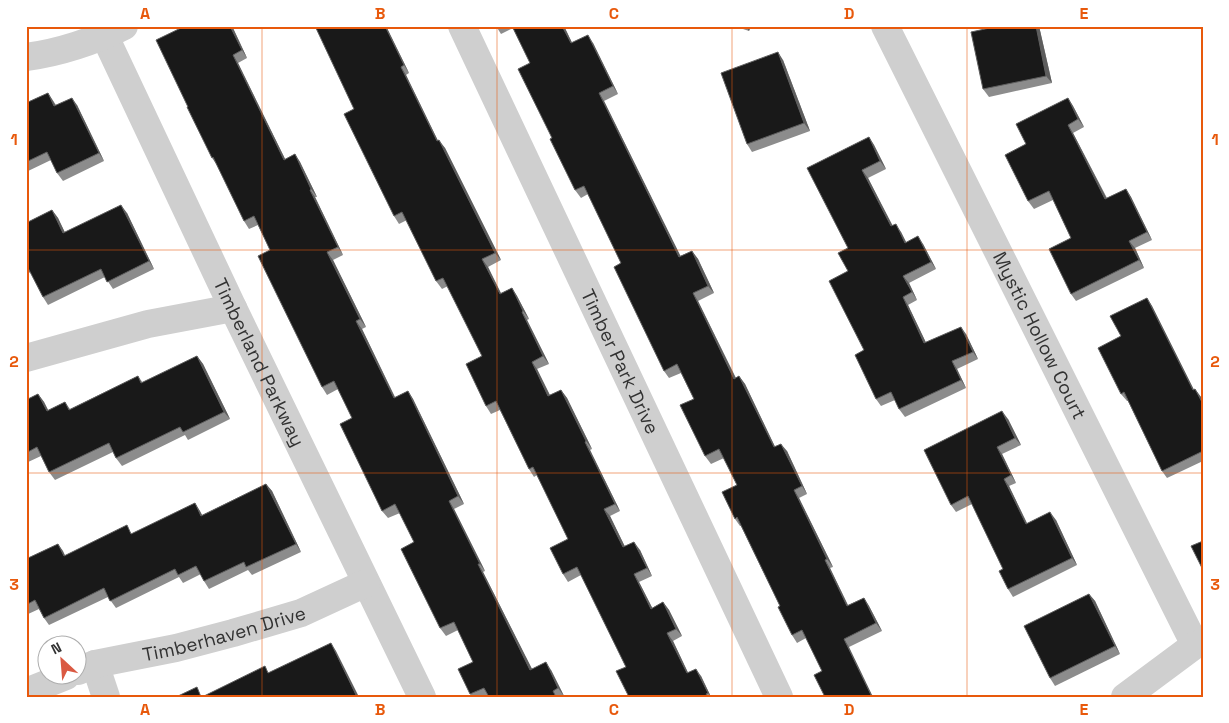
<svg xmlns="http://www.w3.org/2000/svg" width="1229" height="723" font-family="'Space Grotesk',sans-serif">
  <rect width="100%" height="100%" fill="#fff"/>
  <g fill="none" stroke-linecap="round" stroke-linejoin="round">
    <g stroke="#cfcfcf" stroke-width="28">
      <path id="s1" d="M100,26L233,308L422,697"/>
      <path id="s2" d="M462,26L779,697"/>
      <path id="s3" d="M885,26L1195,645"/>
      <path d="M26,57C58,53 95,41 124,26"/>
      <polyline points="26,358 148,324 233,308"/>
      <polyline points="95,664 106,697"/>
      <path id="s4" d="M78,671L95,664L176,648L233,633L301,613L366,583"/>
      <polyline points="26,692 66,676"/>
      <polyline points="1125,697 1195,645 1203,643"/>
    </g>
  </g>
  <g fill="#8c8c8c">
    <polygon points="232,26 247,58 238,63 285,159 295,154 300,162 317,197 315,197 343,255 333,260 366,327 362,329 395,397 408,391 413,399 464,504 454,509 485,571 483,572 532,669 551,670 564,696 562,697 489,697 488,696 487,697 472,697 470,694 473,662 458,630 446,636 440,628 414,542 400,513 388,518 382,511 352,418 338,389 327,395 322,387 270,250 258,225 249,229 244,221 217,165 212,158 188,107"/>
    <polygon points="386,26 409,73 406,75 438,141 445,148 501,260 488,267 501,293 512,288 517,296 529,319 527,320 549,364 537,369 550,395 561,390 567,398 592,449 590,450 620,511 610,516 625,547 640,550 652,576 639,582 652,608 663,602 669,610 682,636 673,641 688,673 701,676 711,697 629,697 626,667 581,575 568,582 563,574 568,539 537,475 534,477 529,469 500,410 491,414 486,406 482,356 448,286 442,289 436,281 407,220 399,224 394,216 354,109"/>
    <polygon points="496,26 564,26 572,43 593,43 618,94 604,101 680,256 692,251 698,259 714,293 698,301 736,378 739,376 745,384 775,447 787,451 807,494 799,498 833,567 830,568 848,605 864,598 869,606 882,631 849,647 822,671 806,638 797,643 792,635 780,606 741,526 740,526 735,519 737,485 724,458 711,464 705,456 694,399 681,373 669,378 664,371 621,263 588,194 581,198 575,190 552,138 530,63 513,28 501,34"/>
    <polygon points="734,26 751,26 749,31"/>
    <polygon points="999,26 1039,26 1052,83 989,97 983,89"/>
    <polygon points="783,60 810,131 752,152 747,144"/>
    <polygon points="48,93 56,105 77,105 104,161 63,181 57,173 51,160 26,172 26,103"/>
    <polygon points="1068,98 1073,106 1084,127 1073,133 1107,198 1126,189 1131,197 1152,240 1135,248 1144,268 1076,301 1071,294 1071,238 1053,200 1034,209 1028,201 1026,144"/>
    <polygon points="869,137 874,145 886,169 868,178 892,226 901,232 906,242 923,244 936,269 909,283 917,300 908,305 926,343 966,334 978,359 957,369 966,388 905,417 899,409 895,400 881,406 876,399 864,350 848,271 848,248"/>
    <polygon points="52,210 58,218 65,233 127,213 154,269 113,289 105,277 48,305 43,297 31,272 26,274 26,223"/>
    <polygon points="1147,298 1152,306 1194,390 1195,389 1203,400 1203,461 1167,478 1162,471 1128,401 1127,401 1121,394 1121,336"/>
    <polygon points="197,356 203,364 230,419 188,440 185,435 122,466 116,458 113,452 55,480 49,472 41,456 26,463 26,400 38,394 44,402 48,410 65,402 70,409 138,376 143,383"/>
    <polygon points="1008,419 1021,445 1002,454 1016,483 1009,486 1027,523 1056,520 1077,565 1013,597 1008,589 1003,569 972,504 956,512 951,505"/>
    <polygon points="266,484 272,491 301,552 252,575 248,570 209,589 204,581 201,574 183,583 179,577 116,608 108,597 49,625 44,618 39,609 26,615 26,559 58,544 65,556 132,534 195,503 202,515"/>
    <polygon points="1089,594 1095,601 1120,654 1055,686 1050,678"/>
  </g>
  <g fill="#5e5e5e">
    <polygon points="230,26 232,26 247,58 242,50"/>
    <polygon points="385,26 386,26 409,73 404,65"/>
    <polygon points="562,26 564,26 576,51 571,43"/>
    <polygon points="746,26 751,26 749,31"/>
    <polygon points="1036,26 1039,26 1052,83 1046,76"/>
    <polygon points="588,35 593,43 618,94 613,86"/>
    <polygon points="778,52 783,60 810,131 804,123"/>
    <polygon points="233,55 238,63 289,167 284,160"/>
    <polygon points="401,67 406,75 442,149 437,141"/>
    <polygon points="48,93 53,101 60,114 54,106"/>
    <polygon points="599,93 604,101 685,265 679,257"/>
    <polygon points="72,98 77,105 104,161 99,153"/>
    <polygon points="1068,98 1073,106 1084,127 1078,119"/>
    <polygon points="1068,125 1073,133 1111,207 1105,199"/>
    <polygon points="869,137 874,145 886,169 880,161"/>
    <polygon points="439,140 445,148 501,260 495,253"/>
    <polygon points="295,154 300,162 317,197 311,189"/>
    <polygon points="862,170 868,178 897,234 891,226"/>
    <polygon points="1126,189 1131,197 1152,240 1147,232"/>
    <polygon points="310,190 315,197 343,255 338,247"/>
    <polygon points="121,205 127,213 154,269 149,261"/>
    <polygon points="52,210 58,218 69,241 63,233"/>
    <polygon points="896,224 901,232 910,250 905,243"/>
    <polygon points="918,236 923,244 936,269 931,262"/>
    <polygon points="1129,241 1135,248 1144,268 1139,260"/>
    <polygon points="692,251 698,259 714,293 708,286"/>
    <polygon points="327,252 333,260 366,327 360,319"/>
    <polygon points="482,259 488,267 505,302 500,294"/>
    <polygon points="903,276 909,283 917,300 912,292"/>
    <polygon points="512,288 517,296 529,319 523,311"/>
    <polygon points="693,293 698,301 740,387 734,379"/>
    <polygon points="903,297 908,305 930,351 924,343"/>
    <polygon points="1147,298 1152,306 1198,398 1193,390"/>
    <polygon points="522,312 527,320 549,364 543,356"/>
    <polygon points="356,321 362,329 399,406 394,398"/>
    <polygon points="961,327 966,334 978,359 973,352"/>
    <polygon points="197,356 203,364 230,419 224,412"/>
    <polygon points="952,361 957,369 966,388 961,380"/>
    <polygon points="532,362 537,369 554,404 548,396"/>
    <polygon points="739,376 745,384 779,455 774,447"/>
    <polygon points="1195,389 1201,397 1203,400 1203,404"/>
    <polygon points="561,390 567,398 592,449 586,441"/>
    <polygon points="408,391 413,399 464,504 458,496"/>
    <polygon points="38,394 44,402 52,418 47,411"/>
    <polygon points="1002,411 1008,419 1021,445 1015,438"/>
    <polygon points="585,442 590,450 620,511 615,504"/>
    <polygon points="781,444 787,451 807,494 802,486"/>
    <polygon points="997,447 1002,454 1016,483 1011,475"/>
    <polygon points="1004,479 1009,486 1031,532 1026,524"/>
    <polygon points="266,484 272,491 301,552 296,544"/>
    <polygon points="794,490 799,498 833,567 827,559"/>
    <polygon points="449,501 454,509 485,571 480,564"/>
    <polygon points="195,503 200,511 206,523 201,516"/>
    <polygon points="604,509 610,516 629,555 623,547"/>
    <polygon points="1050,512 1056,520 1077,565 1072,558"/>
    <polygon points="634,542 640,550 652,576 647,568"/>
    <polygon points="58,544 63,551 69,564 64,556"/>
    <polygon points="825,560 830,568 852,614 847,606"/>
    <polygon points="478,564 483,572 536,677 530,670"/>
    <polygon points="634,574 639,582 657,617 651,609"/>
    <polygon points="1089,594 1095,601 1120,654 1115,646"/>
    <polygon points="864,598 869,606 882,631 876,623"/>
    <polygon points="663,602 669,610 682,636 676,629"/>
    <polygon points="667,633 673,641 692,681 687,673"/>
    <polygon points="844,639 849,647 873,697 872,697"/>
    <polygon points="331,643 336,651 359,697 357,697"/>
    <polygon points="546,662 551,670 564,696 558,688"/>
    <polygon points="696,669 701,676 711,697 708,693"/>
  </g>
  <g fill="#191919" stroke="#5e5e5e">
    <polygon points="185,26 230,26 242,50 233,55 284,160 295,154 311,189 310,190 338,247 327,252 360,319 356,321 394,398 408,391 458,496 449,501 480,564 478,564 530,670 546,662 558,688 553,691 556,697 489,697 484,688 470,694 458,669 473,662 454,622 440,628 401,549 414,542 395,504 382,511 340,424 352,418 334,381 322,387 258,256 270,250 254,216 244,221 213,157 212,158 187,107 188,107 156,40"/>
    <polygon points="315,26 385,26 404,65 401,67 437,141 439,140 495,253 482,259 500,294 512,288 523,311 522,312 543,356 532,362 548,396 561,390 586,441 585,442 615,504 604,509 623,547 634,542 647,568 634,574 651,609 663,602 676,629 667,633 687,673 696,669 708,693 706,694 708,697 629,697 616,671 626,667 577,567 563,574 550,548 568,539 533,467 529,469 496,401 486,406 466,364 482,356 443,278 436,281 402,212 394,216 344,114 354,109"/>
    <polygon points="512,26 562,26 571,43 588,35 613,86 599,93 679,257 692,251 708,286 693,293 734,379 739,376 774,447 781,444 802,486 794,490 827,559 825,560 847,606 864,598 876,623 844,639 872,697 825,697 814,675 822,671 802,630 792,635 778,607 780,606 737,517 735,519 722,492 737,485 719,449 705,456 680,405 694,399 677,364 664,371 614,267 621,263 584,186 575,190 550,139 552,138 518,69 530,63"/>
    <polygon points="999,26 1036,26 1046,76 983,89 971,32"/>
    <polygon points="778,52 804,123 747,144 721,73"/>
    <polygon points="48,93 54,106 72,98 99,153 57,173 47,152 26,162 26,103"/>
    <polygon points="1068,98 1078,119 1068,125 1105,199 1126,189 1147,232 1129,241 1139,260 1071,294 1049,249 1071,238 1049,191 1028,201 1005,155 1026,144 1016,124"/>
    <polygon points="869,137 880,161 862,170 891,226 896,224 905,243 918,236 931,262 903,276 912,292 903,297 924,343 961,327 973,352 952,361 961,380 899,409 891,392 876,399 855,355 864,350 829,281 848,271 838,253 848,248 807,168"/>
    <polygon points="121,205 149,261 107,282 101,269 43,297 26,264 26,223 52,210 63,233"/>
    <polygon points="1147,298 1193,390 1195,389 1203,404 1203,451 1162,471 1124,392 1121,394 1098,348 1121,336 1110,316"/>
    <polygon points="197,356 224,412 183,432 180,427 116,458 109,443 49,472 37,447 26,453 26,400 38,394 47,411 65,402 69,410 138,376 141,383"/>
    <polygon points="1002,411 1015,438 997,447 1011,475 1004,479 1026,524 1050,512 1072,558 1008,589 999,571 1003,569 968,496 951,505 924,450"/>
    <polygon points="266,484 296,544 246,567 244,562 204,581 196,566 178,575 175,569 110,601 104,588 44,618 35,600 26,605 26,559 58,544 64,556 127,525 131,534 195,503 201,516"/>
    <polygon points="1203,541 1203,570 1191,546"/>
    <polygon points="1089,594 1115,646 1050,678 1024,626"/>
    <polygon points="331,643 357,697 202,697 265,666 268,673"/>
    <polygon points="197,687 201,697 176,697"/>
  </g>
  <path fill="none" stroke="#e8590c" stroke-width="1" stroke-opacity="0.55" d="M262,26V697M497,26V697M732,26V697M967,26V697M26,250H1203M26,473H1203"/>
  <g text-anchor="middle" stroke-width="5" stroke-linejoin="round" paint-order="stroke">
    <g font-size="19" fill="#323232" stroke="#fff">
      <text dy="7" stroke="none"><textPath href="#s3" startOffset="346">Mystic Hollow Court</textPath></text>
      <text dy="7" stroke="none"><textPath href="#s1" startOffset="372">Timberland Parkway</textPath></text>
      <text dy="7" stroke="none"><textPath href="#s2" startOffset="371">Timber Park Drive</textPath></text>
      <text dy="7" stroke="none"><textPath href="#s4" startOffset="151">Timberhaven Drive</textPath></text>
    </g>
  </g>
  <rect width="1229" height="723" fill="none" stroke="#ffffff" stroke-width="55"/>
  <g transform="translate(62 660) rotate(334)"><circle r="24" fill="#ffffff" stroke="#adadad"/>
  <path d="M0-4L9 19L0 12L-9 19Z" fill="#da5942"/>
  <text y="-8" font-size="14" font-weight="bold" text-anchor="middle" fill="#323232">N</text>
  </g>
  <rect x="28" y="28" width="1174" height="668" fill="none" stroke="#e8590c" stroke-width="2"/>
  <g font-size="16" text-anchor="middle" font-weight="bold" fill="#e8590c">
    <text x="145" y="19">A</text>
    <text x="380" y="19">B</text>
    <text x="614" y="19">C</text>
    <text x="849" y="19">D</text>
    <text x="1084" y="19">E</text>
    <text x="14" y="145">1</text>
    <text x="1215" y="145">1</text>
    <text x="14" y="367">2</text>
    <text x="1215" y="367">2</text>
    <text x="14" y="590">3</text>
    <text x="1215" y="590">3</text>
    <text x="145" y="715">A</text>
    <text x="380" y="715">B</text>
    <text x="614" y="715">C</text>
    <text x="849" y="715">D</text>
    <text x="1084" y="715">E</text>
  </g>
</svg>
